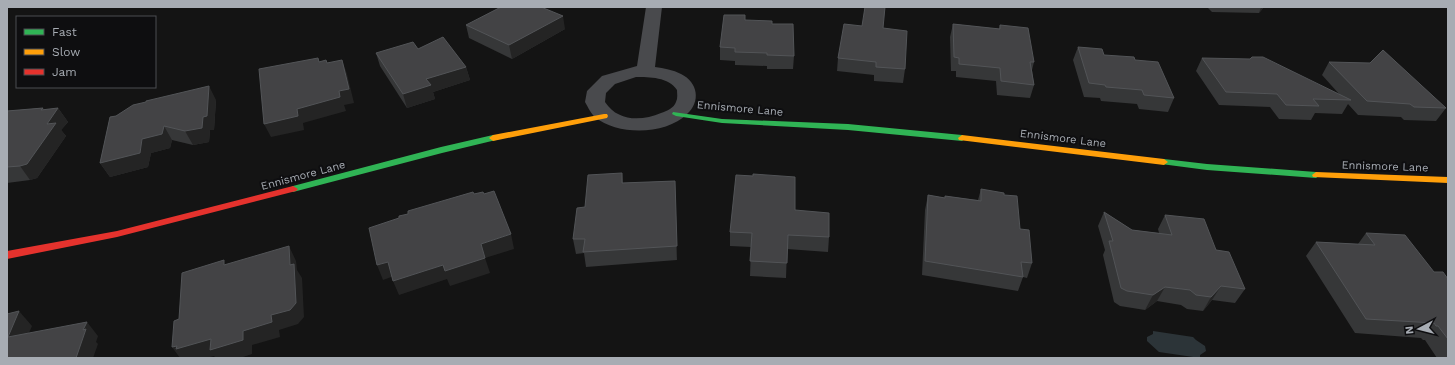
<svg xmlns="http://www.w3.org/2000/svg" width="1455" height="365" font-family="'Work Sans',sans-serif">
  <rect width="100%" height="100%" fill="#141414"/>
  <polygon fill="#2c3438" points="1153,331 1193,337 1196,340 1205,346 1206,351 1200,355 1200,358 1159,352 1147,341 1147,337 1153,334"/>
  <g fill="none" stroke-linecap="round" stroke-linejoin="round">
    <path fill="#494a4d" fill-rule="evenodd" d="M646,7H662L655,67C664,68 673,70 681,74C698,82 701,102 687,114C666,135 618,136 595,117C591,114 588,107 585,102L587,91L602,76L637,66ZM636,77C649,77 669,77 677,90C677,94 678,98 676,102C674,108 667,111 661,113C642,121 618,122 605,102L606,93L615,84Z"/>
    <g fill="#30b455" fill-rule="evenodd">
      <polygon points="673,112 722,119 848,124 962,135 966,138 962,141 848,130 722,123 676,116 672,114"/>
      <polygon points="493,135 497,138 496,140 442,153 293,192 288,189 293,186 441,147"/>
      <polygon points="1164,159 1207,164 1316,172 1320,175 1316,178 1207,170 1161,164 1160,162 1161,160"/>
    </g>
    <g fill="#ff9f0a" fill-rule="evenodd">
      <polygon points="604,114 607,114 608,116 607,118 493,141 489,138 493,135"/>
      <polygon points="962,135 1164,159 1168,162 1164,165 959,140 958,138"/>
      <polygon points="1316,172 1448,177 1448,183 1313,177 1312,175"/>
    </g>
    <polygon fill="#e5322d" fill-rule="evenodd" points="293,186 298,189 296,191 117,237 7,259 7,251 117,231"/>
  </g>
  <g fill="#363738">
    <polygon points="1207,7 1264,7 1259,13 1212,12"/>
    <polygon points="745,15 745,20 772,24 794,56 793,69 767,69 767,66 735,65 735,61 720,60 720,47"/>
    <polygon points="953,24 999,29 1000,25 1034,62 1032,70 1034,85 1030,98 997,95 996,81 956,77 956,71 951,71 950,37"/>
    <polygon points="466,25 565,29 512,59 469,38"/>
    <polygon points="883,28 905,69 903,83 874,81 874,75 837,71 838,58"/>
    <polygon points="1078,47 1104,55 1135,60 1174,98 1168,112 1139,109 1137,104 1101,101 1100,98 1084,97 1073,60"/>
    <polygon points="418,49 466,67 470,80 433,92 435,99 407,108 380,66 376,53"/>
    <polygon points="1202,58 1340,95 1322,75 1329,62 1446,108 1436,121 1404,120 1401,117 1358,115 1348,104 1342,114 1315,113 1311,120 1279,119 1270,107 1219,105 1196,71"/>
    <polygon points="216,100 214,130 210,130 209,142 193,145 172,140 170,148 151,153 148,167 110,177 100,163 110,117"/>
    <polygon points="43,108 44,110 58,108 68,122 61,130 66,136 37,178 30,180 7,183 7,111"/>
    <polygon points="622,173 623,183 675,181 677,260 586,267 584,253 576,254 573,239 585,207"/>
    <polygon points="981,189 1004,195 1020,229 1032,263 1027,278 1023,277 1018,291 922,275 925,210 928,195 945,198 945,196 978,200"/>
    <polygon points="795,210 829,237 828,252 787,249 786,278 750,276 751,247 730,246 730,232"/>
    <polygon points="1104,212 1132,230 1159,233 1158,229 1165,215 1216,250 1245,289 1235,303 1212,300 1203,311 1187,309 1181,305 1157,301 1145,310 1120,306 1114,302 1103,255 1105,250 1098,226"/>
    <polygon points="1366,233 1434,272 1448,279 1448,358 1437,358 1425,340 1423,340 1421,338 1355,333 1306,256 1316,242 1358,244"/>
  </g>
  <g fill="#242424">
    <polygon points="1261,7 1264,7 1259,13"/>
    <polygon points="563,16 565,29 512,59 509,45"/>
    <polygon points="342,60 347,74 354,103 344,105 346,111 303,123 304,130 271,137 264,124 297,109 339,91"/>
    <polygon points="466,67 470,80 433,92 435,99 407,108 403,94 426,79"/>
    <polygon points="209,86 216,100 214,130 210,130 209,142 193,145 185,131"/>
    <polygon points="43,108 50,119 58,108 68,122 61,130 66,136 37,178 30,180 20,166 47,124 41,110"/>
    <polygon points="164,126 172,140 170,148 151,153 148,167 110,177 100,163"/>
    <polygon points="675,181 675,195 677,260 677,246"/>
    <polygon points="511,234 514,249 485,258 481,244"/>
    <polygon points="289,246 296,261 297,270 302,278 304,317 298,324 279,330 280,337 252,345 252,354 240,358 216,358 214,356 206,358 180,358 172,347 177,346 211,339 243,331 271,315 290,265"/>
    <polygon points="485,258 490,273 450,286 447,279 399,295 393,281 443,265"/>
    <polygon points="388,262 394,276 383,280 377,265"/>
    <polygon points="1221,286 1212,300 1203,311 1211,297"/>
    <polygon points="1165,287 1157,301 1145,310 1153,295"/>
    <polygon points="19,311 32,326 21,351 8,337"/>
    <polygon points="87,322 98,336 96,342 98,344 93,358 76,358 83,330"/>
  </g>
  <g fill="#434345" stroke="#525457">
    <polygon points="501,7 541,7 563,16 509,45 466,25"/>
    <polygon points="865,7 885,7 883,28 907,31 905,69 876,67 876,62 838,58 844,24 862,26"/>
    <polygon points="724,15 745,15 745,20 772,21 772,24 793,24 794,56 767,55 767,53 735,52 735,48 720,47"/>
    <polygon points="953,24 1000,29 1000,25 1028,28 1034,62 1030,62 1034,85 1001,81 1000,68 959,64 959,58 954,57"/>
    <polygon points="443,37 466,67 426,79 431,85 403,94 376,53 413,42 418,49"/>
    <polygon points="1078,47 1102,49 1104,55 1134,57 1135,60 1158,62 1174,98 1144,95 1142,90 1106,87 1105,85 1089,83"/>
    <polygon points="1383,50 1446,108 1414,107 1410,104 1367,101 1329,62 1370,63"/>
    <polygon points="1252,57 1263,57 1351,100 1313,99 1319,106 1286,105 1277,94 1226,92 1202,58 1250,59"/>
    <polygon points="318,58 319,62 326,60 327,63 342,60 349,89 339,91 340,97 297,109 298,116 264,124 259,69"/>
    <polygon points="209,86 207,116 203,117 202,128 185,131 164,126 162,134 142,139 140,153 100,163 110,117 116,116 133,105 146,102 146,101"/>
    <polygon points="43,108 41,110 58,108 47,124 56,123 27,164 20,166 7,167 7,111"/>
    <polygon points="622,173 622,183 675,181 677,246 583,252 585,239 573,239 577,208 585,207 588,175"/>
    <polygon points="753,174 795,177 795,210 829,213 829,237 788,235 787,263 750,261 752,233 730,232 736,175 753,176"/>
    <polygon points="981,189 1004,193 1004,195 1017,196 1020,229 1029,230 1032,263 1021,262 1023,277 925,261 928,195 945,198 945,196 981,201"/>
    <polygon points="494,191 511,234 481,244 485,258 445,271 443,265 393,281 388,262 377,265 369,228 399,218 399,216 408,214 408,211 473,192 474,194 483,192 484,194"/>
    <polygon points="1104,212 1132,230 1172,235 1165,215 1204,219 1216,250 1229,252 1245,289 1221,286 1211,297 1196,295 1190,290 1165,287 1153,295 1127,291 1121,288 1109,241 1113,241"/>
    <polygon points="1366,233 1405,235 1434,272 1443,272 1448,279 1448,339 1438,326 1436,326 1434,323 1366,319 1316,242 1375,245"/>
    <polygon points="289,246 290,265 294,264 296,303 290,310 271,315 272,322 243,331 243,340 210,350 211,339 176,349 177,346 172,347 174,321 179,319 182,273 224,260 224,265"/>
    <polygon points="19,311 8,337 87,322 83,330 86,329 76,358 7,358 7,314"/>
  </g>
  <g text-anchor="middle" stroke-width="4" stroke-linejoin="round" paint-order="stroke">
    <g font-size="11" fill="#a7acb3" stroke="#0e0e10">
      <text transform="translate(740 108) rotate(5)" y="4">Ennismore Lane</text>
      <text transform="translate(1063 138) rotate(7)" y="4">Ennismore Lane</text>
      <text transform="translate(1385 166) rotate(2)" y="4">Ennismore Lane</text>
      <text transform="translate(303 175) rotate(-15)" y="4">Ennismore Lane</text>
    </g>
  </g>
  <rect width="1455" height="365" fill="none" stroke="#a7acb3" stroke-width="16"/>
  <rect x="16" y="16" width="140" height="72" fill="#0e0e10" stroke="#4b4d51"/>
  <rect x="24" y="29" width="20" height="6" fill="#30b455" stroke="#4b4d51"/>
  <text x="52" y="36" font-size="12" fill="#a7acb3">Fast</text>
  <rect x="24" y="49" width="20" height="6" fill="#ff9f0a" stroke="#4b4d51"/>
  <text x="52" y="56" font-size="12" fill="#a7acb3">Slow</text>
  <rect x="24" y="69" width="20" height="6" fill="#e5322d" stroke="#4b4d51"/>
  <text x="52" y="76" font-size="12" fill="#a7acb3">Jam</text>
  <g transform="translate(1419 329) rotate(263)" stroke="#0e0e10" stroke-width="3" paint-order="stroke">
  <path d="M0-3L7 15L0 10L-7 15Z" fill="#a7acb3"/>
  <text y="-6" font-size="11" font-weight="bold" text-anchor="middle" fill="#a7acb3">N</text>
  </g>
</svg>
